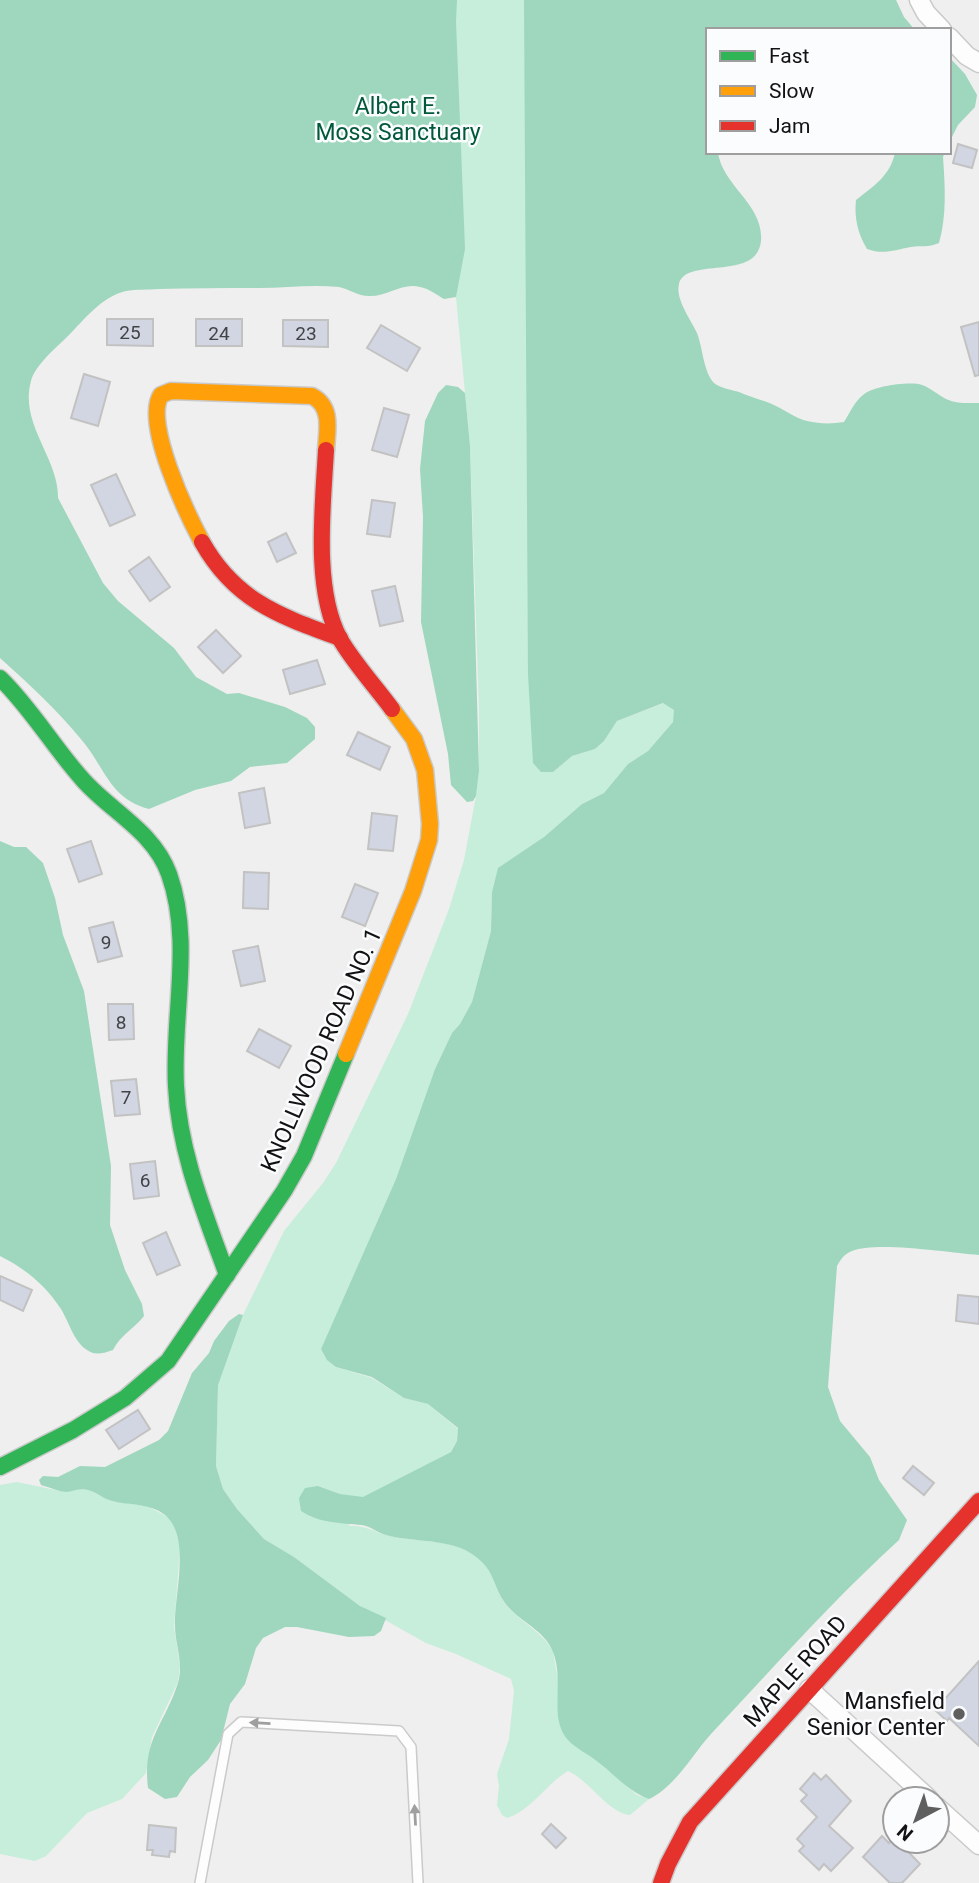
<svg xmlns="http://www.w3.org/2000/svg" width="979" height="1883" font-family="Roboto,sans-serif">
  <rect width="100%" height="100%" fill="#efefef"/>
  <g fill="#c6eeda">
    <path d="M0,0H529L553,772L572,756L595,749L604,741L617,721L664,703L675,710L673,722L648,751L628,764L604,793L582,804L544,837L498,869L492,892L491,931L472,1002L460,1024L452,1033L435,1069L396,1179L321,1349L336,1367L372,1378L404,1398L428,1404L458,1429L457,1441L451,1452L363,1498L340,1494L318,1486L350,1526C365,1525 373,1531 386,1535C419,1544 458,1536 484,1563C495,1576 496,1594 507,1606C522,1623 542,1632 553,1651L568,1740L599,1762L637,1795L649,1799L630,1815C608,1813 589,1780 568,1771C546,1784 532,1810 507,1818L502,1815L497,1805L499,1786L497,1774L509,1739L514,1691L511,1679L456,1654L426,1643L360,1606L294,1557L264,1539L237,1509L223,1489L216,1466L218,1384L243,1315L284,1231L323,1183L336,1163L408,1014L449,909L464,860L476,796L479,771V709L470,446L456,297C458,277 465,260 464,239Z"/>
    <polygon points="17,1482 65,1492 77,1489 89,1490 111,1501 147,1506 168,1517 175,1526 180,1549 174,1627 180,1666 178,1682 152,1737 146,1773 122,1799 87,1813 46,1856 35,1861 0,1854 0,1485"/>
  </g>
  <g fill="#9ed7bd">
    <path d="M0,0H457L456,21L465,249L456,297L444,299C437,295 428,288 420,287C403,282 386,297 369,296C358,296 349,289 339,287C312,284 285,288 259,288C225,288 191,288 158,289C148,290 136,289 126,291C102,296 84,320 68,336C56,348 35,365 31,381C19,424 59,458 58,498L103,583L118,601L174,648L196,677L227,694L239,693L285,707L307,718L315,727V739L287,763L250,767L231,781L195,790L149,809C108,798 105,766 80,738C56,709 28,683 0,658Z"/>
    <path d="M524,0H896L904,17L915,30H855L840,27L827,30H708V152H718C722,186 764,204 761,241C757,282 686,256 679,284C675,299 691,320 697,333C703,348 703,371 714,383C720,388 732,390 739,392C750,397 763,400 774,405C785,410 795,418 807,421C820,424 832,424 844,422C850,413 854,402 863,395C873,386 910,381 922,385C931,388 938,395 946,399C957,404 968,403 979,403V1255C950,1253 877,1241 852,1251C844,1254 841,1259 837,1266L828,1387L840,1421L870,1457L879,1480L907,1520L899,1540C832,1601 773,1668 711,1734C692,1755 675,1787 649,1799C629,1792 615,1775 598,1762C589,1754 576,1749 568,1740C562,1734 559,1724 558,1716C556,1695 561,1672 553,1652C545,1630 518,1621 505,1603C495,1590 494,1573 482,1562C456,1536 418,1544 386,1535C378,1533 370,1526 362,1525C340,1523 319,1523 301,1511L299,1498L305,1488L318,1486L340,1494L363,1497L451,1452L457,1441L458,1428L428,1404L404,1398L372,1377L336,1367L327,1360L321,1349L396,1179L435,1069L452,1033L460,1024L472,1002L491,931L492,892L498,868L544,837L582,804L604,793L628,764L648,751L673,722L674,710L663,703L617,721L604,741L595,749L572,756L553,772H541L533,763L528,674Z"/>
    <polygon points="949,57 965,74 977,95 975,107 958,125 949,143"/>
    <path d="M895,152H945L943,157C945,186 947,215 939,243C927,248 922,245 911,247C894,250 884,255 867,249C858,234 854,218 856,200C874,186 891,175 895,152Z"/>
    <polygon points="446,385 458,387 465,393 470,446 479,771 476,796 473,801 467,802 451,785 448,754 421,622 423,517 420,469 425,421 438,393"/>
    <path d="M0,841L14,847H26L43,863L55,898L63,935L84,991L111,1166L110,1225L125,1270L142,1304L144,1316C134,1329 121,1334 113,1350C104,1353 95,1356 87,1350C74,1342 69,1322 61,1309C45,1285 26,1269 0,1256Z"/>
    <path d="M239,1314L243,1315L218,1385L216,1466L223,1489L237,1509L264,1539L294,1557L360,1606L386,1618L381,1631L374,1636L349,1637L297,1627H285L263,1638L256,1648L245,1684L230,1704L221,1740L208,1760L190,1777L177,1797L165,1799L148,1788C142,1739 165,1724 178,1683C184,1663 175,1645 175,1625C174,1593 194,1529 159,1511C144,1503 127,1505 112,1501C104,1499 96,1492 88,1490C80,1488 74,1491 67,1492C59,1492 49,1487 41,1485L39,1480L43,1476L58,1477L80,1466L105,1467L159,1440L168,1431L192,1373L209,1353L214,1341L229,1321Z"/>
  </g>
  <g fill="#d2d6e2" stroke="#c2c2c2" stroke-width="2">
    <polygon points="958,144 977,150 972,168 953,163"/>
    <polygon points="107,319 153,319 153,346 107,345"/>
    <rect x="196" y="319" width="46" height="27"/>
    <polygon points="283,320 328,320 328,347 283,346"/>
    <polygon points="979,322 979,375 975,376 961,327"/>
    <polygon points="381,325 420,348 407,371 367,348"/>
    <polygon points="84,374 110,382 98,426 71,418"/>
    <polygon points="384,408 409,415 397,457 372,450"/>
    <polygon points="116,474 135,515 110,526 91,485"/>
    <polygon points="372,500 395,503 390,537 367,534"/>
    <polygon points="286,533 296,553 277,562 268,542"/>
    <polygon points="149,557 170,587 150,601 129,571"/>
    <polygon points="395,586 403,621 380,626 372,591"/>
    <polygon points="216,630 241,656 223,673 198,647"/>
    <polygon points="317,660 325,684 290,694 283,670"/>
    <polygon points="358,732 390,747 380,770 347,755"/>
    <polygon points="264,788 270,823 245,828 239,793"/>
    <polygon points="372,813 397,816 393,851 368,849"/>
    <polygon points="91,841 102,874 79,882 67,849"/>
    <polygon points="244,872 269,873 268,909 243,908"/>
    <polygon points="355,884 378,893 365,926 342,917"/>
    <polygon points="113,922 122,956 98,962 89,928"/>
    <polygon points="258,946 265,981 241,986 233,951"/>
    <polygon points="108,1004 133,1004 134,1039 109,1040"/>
    <polygon points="259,1029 291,1046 279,1068 247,1051"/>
    <polygon points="136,1079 140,1114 115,1116 111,1081"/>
    <polygon points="155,1161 159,1196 134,1199 130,1164"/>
    <polygon points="166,1232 180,1265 157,1275 143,1243"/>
    <polygon points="0,1276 32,1290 23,1311 0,1300"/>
    <polygon points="958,1295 979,1297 979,1324 956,1321"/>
    <polygon points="138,1410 150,1429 119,1449 106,1430"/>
    <polygon points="913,1466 934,1483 924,1495 903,1478"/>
    <polygon points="979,1661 979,1746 949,1718 947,1721 935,1710"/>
    <polygon points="814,1773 821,1780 826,1775 851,1801 829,1826 853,1848 831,1871 824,1864 819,1870 799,1851 804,1846 797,1839 817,1817 801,1801 807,1795 800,1789"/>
    <polygon points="551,1824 566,1838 556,1848 542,1834"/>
    <polygon points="149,1825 176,1828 175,1852 170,1851 169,1857 152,1855 153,1850 147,1850"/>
    <polygon points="882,1836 889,1843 894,1838 895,1841 898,1841 920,1864 902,1883 890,1883 863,1857"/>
  </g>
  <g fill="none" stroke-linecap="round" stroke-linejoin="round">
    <g stroke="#cacaca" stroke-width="12">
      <polyline id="lane" points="200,1883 228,1734 241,1722 399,1731 411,1747 418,1883"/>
    </g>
    <g stroke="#cacaca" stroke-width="21">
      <g id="street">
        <polyline points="919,0 926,13 942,30"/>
        <polyline points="949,37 967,56 979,63"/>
        <polyline points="809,1689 929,1799"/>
        <polyline points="937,1807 979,1845"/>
      </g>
    </g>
    <g stroke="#cacaca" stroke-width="19">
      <g id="fast">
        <path d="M0,678C32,709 54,748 84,781C112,812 154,832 169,874C193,941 172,1016 176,1086C179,1152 205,1214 227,1275"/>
        <polyline points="0,1467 73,1430 125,1398 168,1361 284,1191 304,1156 346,1054"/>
      </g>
    </g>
    <g stroke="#cacaca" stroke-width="19">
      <g id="slow">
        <path d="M202,542C187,514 143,422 161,395L171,391L312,396C333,407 327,430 326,450"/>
        <polyline points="346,1054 413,891 429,840 430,824 425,770 414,739 392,709"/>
      </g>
    </g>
    <g stroke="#cacaca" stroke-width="19">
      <g id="jam">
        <path d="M326,450C323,506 313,589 340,639C354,663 375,686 392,709"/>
        <path d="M202,542C235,601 280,616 340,638"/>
        <polyline points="661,1883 668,1864 690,1822 979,1501"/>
      </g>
    </g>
    <use href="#lane" stroke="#fdfdfd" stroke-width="9"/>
    <use href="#street" stroke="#fdfdfd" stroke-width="18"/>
    <use href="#fast" stroke="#30b455" stroke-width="16"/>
    <use href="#slow" stroke="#ff9f0a" stroke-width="16"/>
    <use href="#jam" stroke="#e5322d" stroke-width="16"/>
  </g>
  <defs><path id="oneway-solid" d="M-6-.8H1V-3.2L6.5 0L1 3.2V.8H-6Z" transform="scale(1.75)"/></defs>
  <g fill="#9f9f9f">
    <use href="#oneway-solid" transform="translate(260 1723) rotate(-177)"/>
    <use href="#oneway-solid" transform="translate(415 1815) rotate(-93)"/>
  </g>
  <circle fill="#5f5f5f" stroke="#fbfcfd" stroke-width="2.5" cx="959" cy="1714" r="7"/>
  <g text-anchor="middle" stroke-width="5" stroke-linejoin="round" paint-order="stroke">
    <g font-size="19" fill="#424346">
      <text x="130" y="339">25</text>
      <text x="219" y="340">24</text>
      <text x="306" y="340">23</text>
      <text x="106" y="949">9</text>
      <text x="121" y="1029">8</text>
      <text x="126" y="1104">7</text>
      <text x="145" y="1187">6</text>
    </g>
    <g font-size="23" fill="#02593a" stroke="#fbfcfd">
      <text x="398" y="114">Albert E.<tspan x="398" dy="26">Moss Sanctuary</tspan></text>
    </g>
    <g font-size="23" fill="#121212" stroke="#fbfcfd">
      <text transform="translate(321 1050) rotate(-66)" y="8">KNOLLWOOD ROAD NO. 1</text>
      <text transform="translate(795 1671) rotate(-48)" y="8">MAPLE ROAD</text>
    </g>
    <g font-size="23" fill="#121212" stroke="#fbfcfd" text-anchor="end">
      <text x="945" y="1709">Mansfield<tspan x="945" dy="26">Senior Center</tspan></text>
    </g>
  </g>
  <rect x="706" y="28" width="245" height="126" fill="#fbfcfd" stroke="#9e9e9f" stroke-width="2"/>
  <rect x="720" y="51" width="35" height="10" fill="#30b455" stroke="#9e9e9f" stroke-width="2"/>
  <text x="769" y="63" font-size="21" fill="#121212">Fast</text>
  <rect x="720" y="86" width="35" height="10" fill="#ff9f0a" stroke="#9e9e9f" stroke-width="2"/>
  <text x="769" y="98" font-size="21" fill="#121212">Slow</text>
  <rect x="720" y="121" width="35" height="10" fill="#e5322d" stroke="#9e9e9f" stroke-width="2"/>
  <text x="769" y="133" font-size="21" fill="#121212">Jam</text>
  <g transform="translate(916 1820) rotate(221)"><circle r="33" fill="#fbfcfd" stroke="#9e9e9f" stroke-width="2"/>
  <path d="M0-5L12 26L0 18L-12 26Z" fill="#5f5f5f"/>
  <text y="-10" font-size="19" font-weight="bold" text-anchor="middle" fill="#121212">N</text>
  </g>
</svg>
